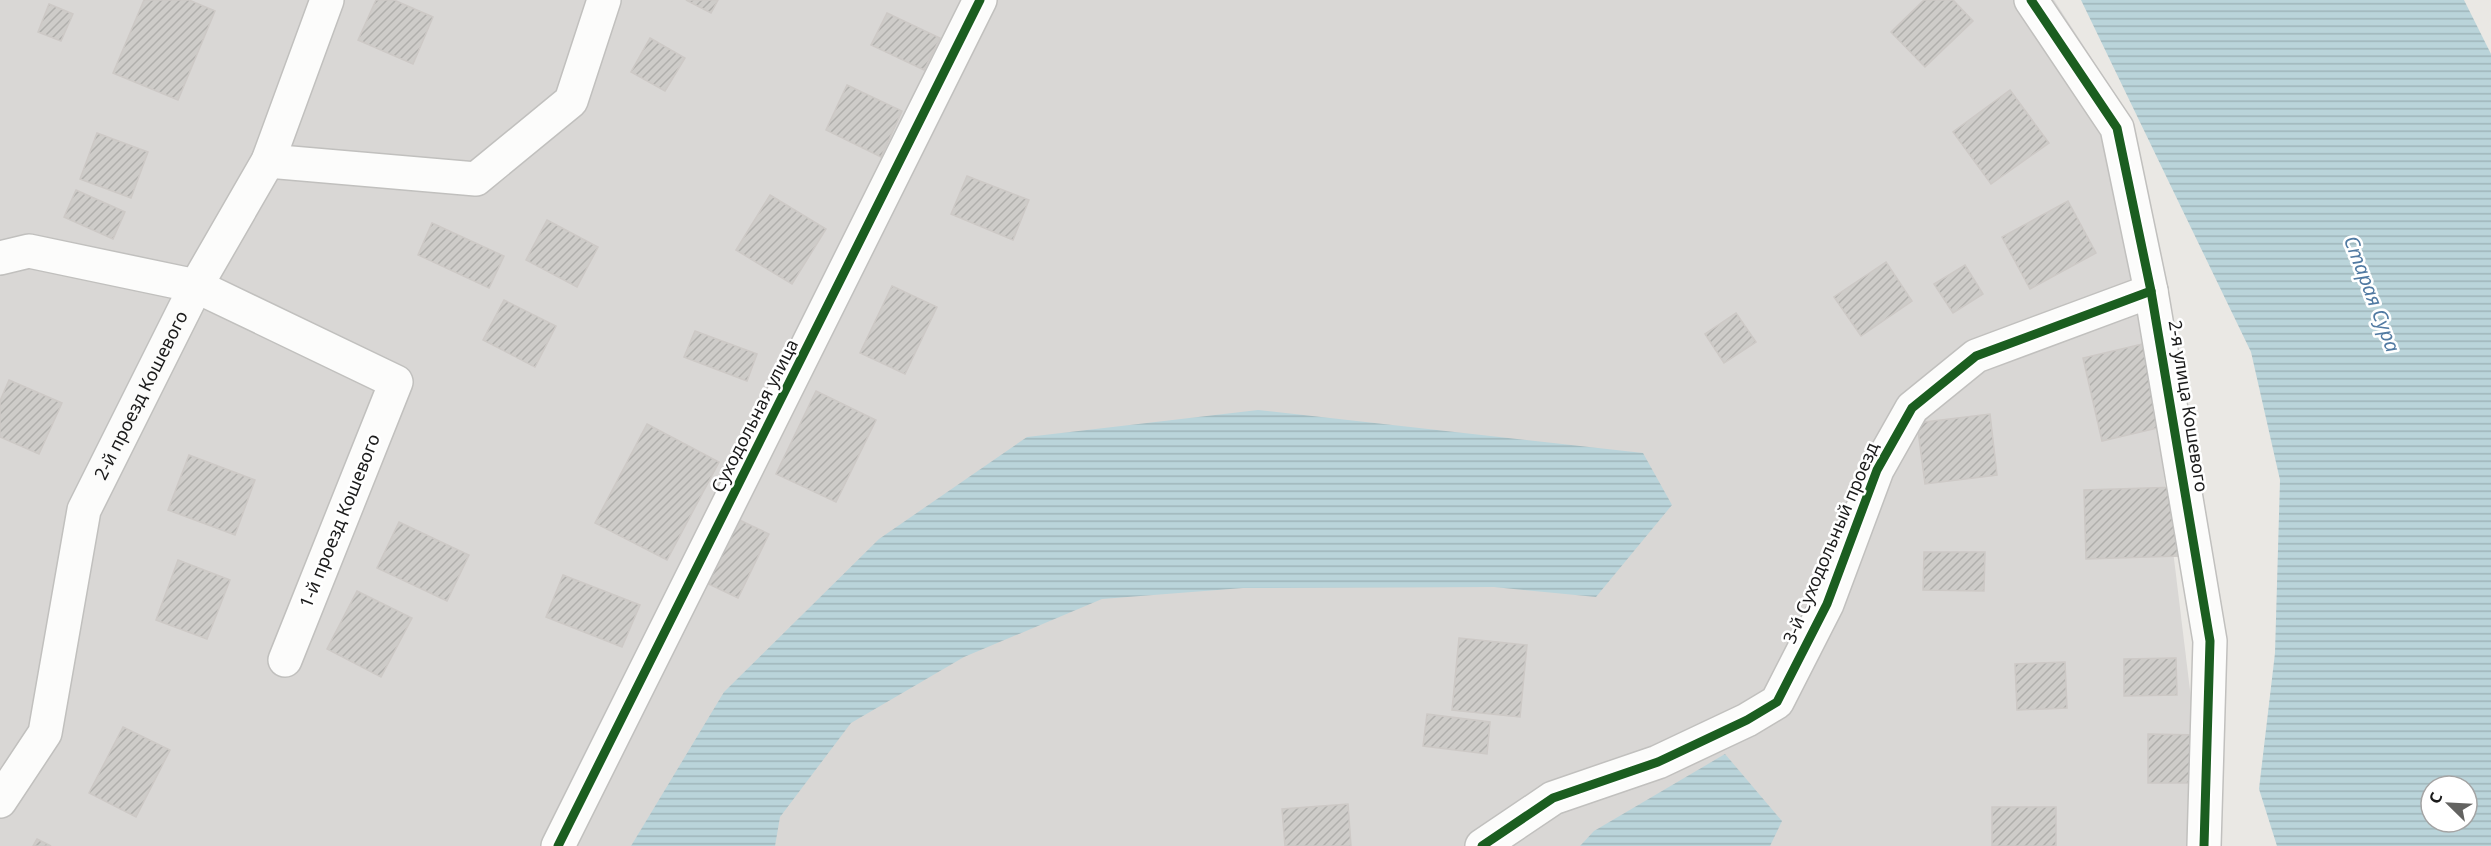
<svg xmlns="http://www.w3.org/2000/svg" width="2491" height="846" font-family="'Noto Sans',sans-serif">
  <defs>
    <pattern id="water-rules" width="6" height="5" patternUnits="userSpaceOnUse" patternTransform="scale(1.5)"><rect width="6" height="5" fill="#bad4da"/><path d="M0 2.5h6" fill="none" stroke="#9fb5ba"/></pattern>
    <pattern id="building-hatch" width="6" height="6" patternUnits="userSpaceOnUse" patternTransform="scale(1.5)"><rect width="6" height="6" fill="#ceccc9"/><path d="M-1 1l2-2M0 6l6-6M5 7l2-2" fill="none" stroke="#b0afac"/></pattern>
  </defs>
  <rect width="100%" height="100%" fill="#eae8e4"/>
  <polygon fill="#d9d7d5" points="0,0 2054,0 2118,99 2209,846 0,846"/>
  <g fill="url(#water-rules)" fill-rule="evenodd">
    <path d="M2081,0H2464L2491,54V846H2277L2259,789L2275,653L2280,480L2251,352ZM2431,786H2467V822H2431Z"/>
    <polygon points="1258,410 1643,453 1672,505 1596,597 1494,587 1243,588 1102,599 964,657 851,723 780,817 775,846 631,846 724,692 879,539 1027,437"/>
    <polygon points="1725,754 1782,821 1770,846 1580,846 1594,831"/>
  </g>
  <g fill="url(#building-hatch)" stroke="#cdc9c6" stroke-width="1.5">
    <polygon points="144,0 189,0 215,11 178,100 113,73"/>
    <polygon points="376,0 394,0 433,17 413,64 358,40"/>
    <polygon points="686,0 718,0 711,13"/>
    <polygon points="1924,0 1953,0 1973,21 1925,67 1891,32"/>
    <polygon points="49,4 73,14 61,41 38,32"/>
    <polygon points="887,13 940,38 924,70 871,45"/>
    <polygon points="650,38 685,58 665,91 631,72"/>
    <polygon points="847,85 902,111 881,157 826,130"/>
    <polygon points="2010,90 2049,143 1991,184 1953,132"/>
    <polygon points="97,133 148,152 131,198 80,179"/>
    <polygon points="967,176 1029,200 1013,240 951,214"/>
    <polygon points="76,190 125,212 113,239 64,217"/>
    <polygon points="770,195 826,229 792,284 736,250"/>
    <polygon points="2068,201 2096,253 2030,289 2002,237"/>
    <polygon points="547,220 598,247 577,287 526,260"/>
    <polygon points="432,223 504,256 489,288 418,255"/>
    <polygon points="1886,262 1912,301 1861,336 1834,297"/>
    <polygon points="1965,265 1983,294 1953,313 1934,284"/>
    <polygon points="892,286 937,307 905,374 860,353"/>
    <polygon points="504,300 556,326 535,367 483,340"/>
    <polygon points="1736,313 1756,342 1724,363 1705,334"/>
    <polygon points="695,331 757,354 747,381 684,357"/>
    <polygon points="2147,343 2166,426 2102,441 2083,358"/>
    <polygon points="9,380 62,403 39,454 0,437 0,401"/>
    <polygon points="816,391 876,420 836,502 776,474"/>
    <polygon points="1990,414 1997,475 1925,484 1917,423"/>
    <polygon points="647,424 719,462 667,560 595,523"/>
    <polygon points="189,455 255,480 235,535 168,510"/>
    <polygon points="2179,487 2180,556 2086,559 2084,490"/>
    <polygon points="731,516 769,534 738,598 700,580"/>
    <polygon points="399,522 469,555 447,601 377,568"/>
    <polygon points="1924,552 1985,552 1984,591 1923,590"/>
    <polygon points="178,560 230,580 207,639 156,620"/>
    <polygon points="563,575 640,605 622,647 546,617"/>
    <polygon points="357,591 412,618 381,677 327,649"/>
    <polygon points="1459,638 1527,645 1520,717 1452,710"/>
    <polygon points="2176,658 2177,695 2124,696 2124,659"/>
    <polygon points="2065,662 2067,708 2017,710 2015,664"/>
    <polygon points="1427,714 1490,722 1487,754 1423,746"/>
    <polygon points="123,727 170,750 136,817 89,793"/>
    <polygon points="2148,734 2200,735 2200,783 2148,783"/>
    <polygon points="1348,804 1351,846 1285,846 1282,809"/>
    <rect x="1992" y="807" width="64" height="39"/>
    <polygon points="37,839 51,846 33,846"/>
  </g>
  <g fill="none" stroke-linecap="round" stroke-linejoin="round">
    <g stroke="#c1c0be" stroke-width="36">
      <g id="minor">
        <polyline points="2031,0 2117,128 2151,291 2210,641 2204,846"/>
        <polyline points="268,161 476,179 571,101 604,0"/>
        <polyline points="0,258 29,251 196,286 396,382 285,660"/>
        <path id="s1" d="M0,801L45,733L84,510L196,286L268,161L327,0"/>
        <polyline points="558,846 980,0"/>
        <polyline points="1482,846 1553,798 1658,762 1747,720 1777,702 1827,604 1877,470 1912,408 1976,356 2151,291"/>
      </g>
    </g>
    <use href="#minor" stroke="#fcfcfb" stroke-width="33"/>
    <g stroke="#fff" stroke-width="13">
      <g id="cycleway">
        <polyline points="2031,0 2117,128 2151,291 2210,641 2204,846"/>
        <polyline points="558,846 980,0"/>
        <polyline points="1482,846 1553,798 1658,762 1747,720 1777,702 1827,604 1877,470 1912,408 1976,356 2151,291"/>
      </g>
    </g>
    <use href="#cycleway" stroke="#1b5e20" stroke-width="9"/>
  </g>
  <g text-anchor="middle" stroke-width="5" stroke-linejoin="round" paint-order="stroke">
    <g font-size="18" fill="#1b1b1b" stroke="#fff">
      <text dy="6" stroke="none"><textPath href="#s1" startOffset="436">2-й проезд Кошевого</textPath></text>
      <text transform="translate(2188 406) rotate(81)" y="6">2-я улица Кошевого</text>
      <text transform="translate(755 416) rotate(-63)" y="6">Суходольная улица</text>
      <text transform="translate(340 521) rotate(-68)" y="6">1-й проезд Кошевого</text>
      <text transform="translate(1831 543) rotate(-67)" y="6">3-й Суходольный проезд</text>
    </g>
    <g font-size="20" font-style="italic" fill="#517aa2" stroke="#fff">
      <text transform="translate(2372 294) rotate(69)" y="7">Старая Сура</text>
    </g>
  </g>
  <g transform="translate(2449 804) rotate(294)"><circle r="28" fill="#ffffff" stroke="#a4a4a4" stroke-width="1.5"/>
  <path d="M0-4.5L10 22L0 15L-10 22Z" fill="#636361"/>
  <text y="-9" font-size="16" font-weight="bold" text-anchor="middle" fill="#1b1b1b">С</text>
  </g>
</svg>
